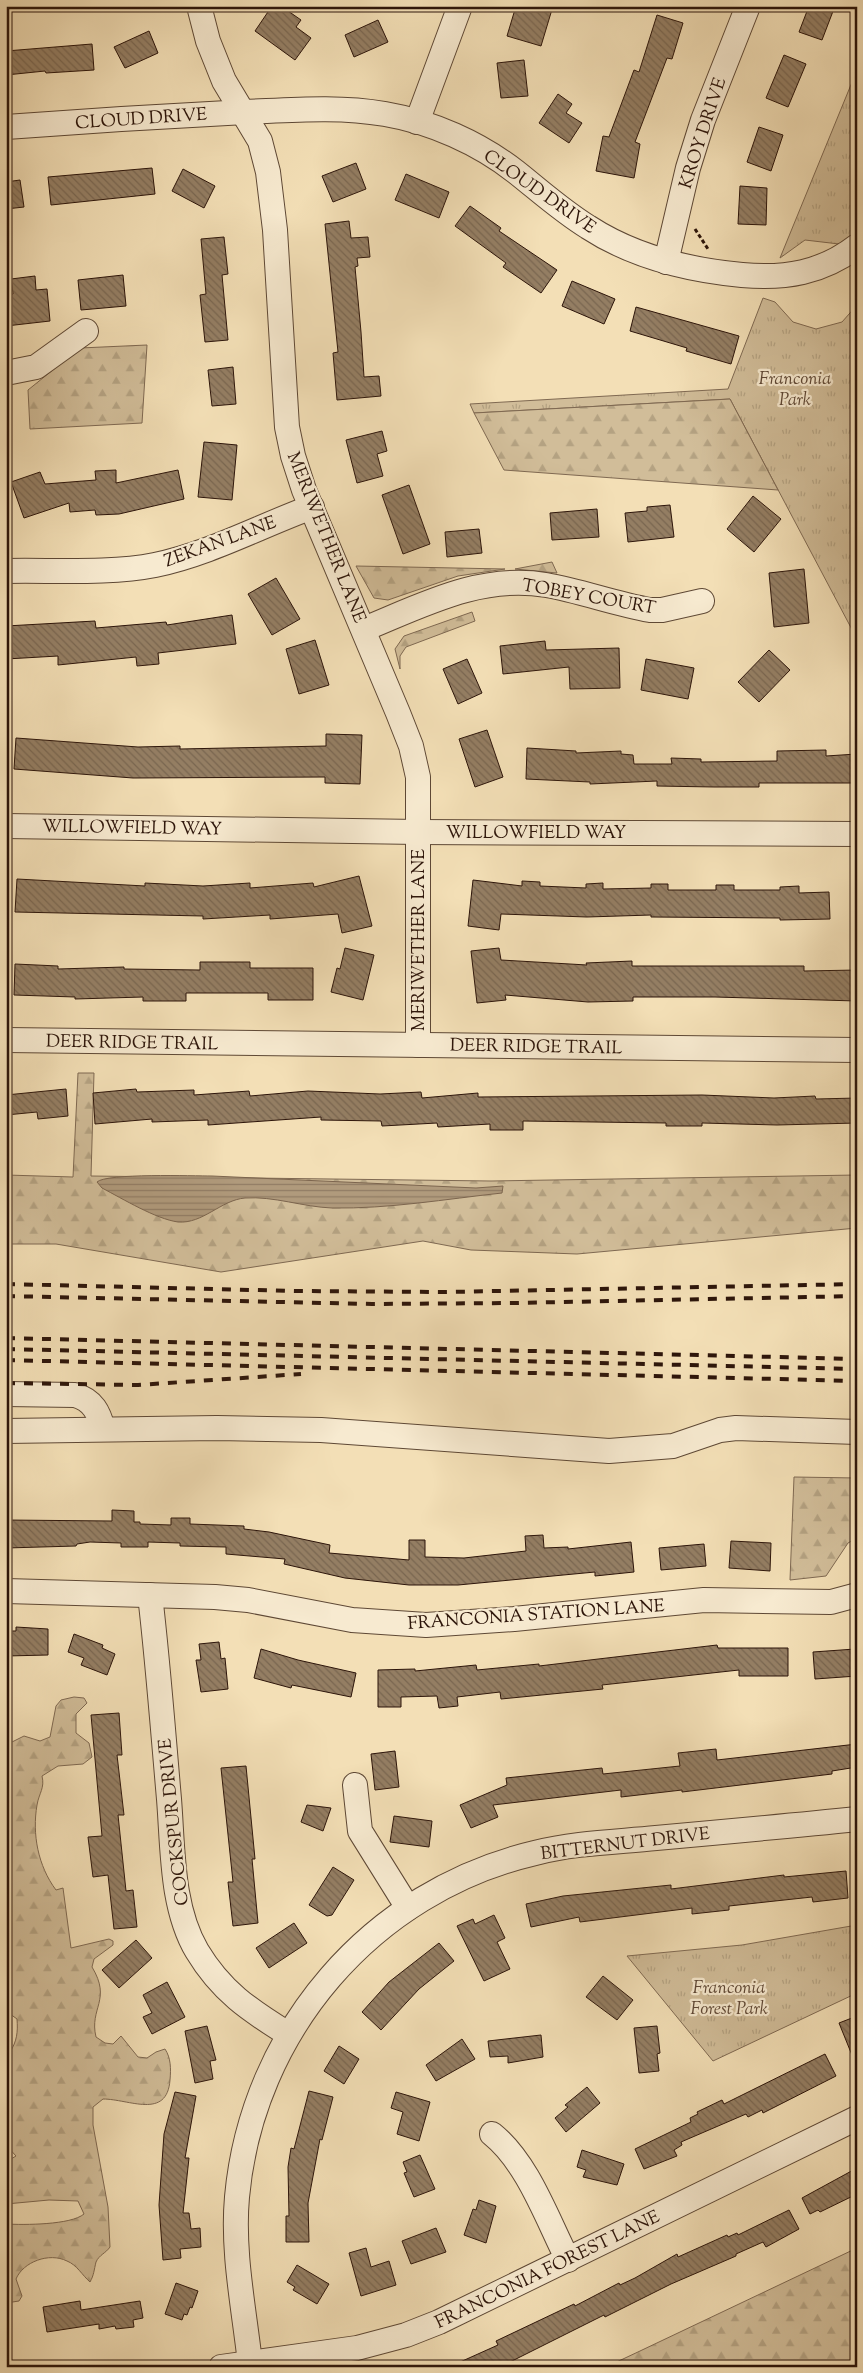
<svg xmlns="http://www.w3.org/2000/svg" width="863" height="2373" font-family="'Sorts Mill Goudy',serif">
  <defs>
    <pattern id="grass-tufts" width="24" height="20" patternUnits="userSpaceOnUse" patternTransform="scale(1.25)"><rect width="24" height="20" fill="#d1bd99"/><path d="M3 7l-1-3M5 7V3M7 7l1-3M15 17l-1-3M17 17v-4M19 17l1-3" fill="none" stroke="#b4a282"/></pattern>
    <pattern id="forest-firs" width="22" height="20" patternUnits="userSpaceOnUse" patternTransform="scale(1.25)"><rect width="22" height="20" fill="#d1bd99"/><path d="M5 1l3.5 6h-7zM16 11l3.5 6h-7z" fill="#b4a282"/></pattern>
    <pattern id="water-rules" width="6" height="5" patternUnits="userSpaceOnUse" patternTransform="scale(1.25)"><rect width="6" height="5" fill="#b09a7c"/><path d="M0 2.5h6" fill="none" stroke="#907c64"/></pattern>
    <pattern id="building-back-hatch" width="6" height="6" patternUnits="userSpaceOnUse" patternTransform="scale(1.25)"><rect width="6" height="6" fill="#947e63"/><path d="M-1 5l2 2M0 0l6 6M5-1l2 2" fill="none" stroke="#796650"/></pattern>
  </defs>
  <rect width="100%" height="100%" fill="#f3dfb6"/>
  <filter id="stains"><feTurbulence type="fractalNoise" baseFrequency=".004" numOctaves="4"/><feColorMatrix values="0 0 0 0 .2 0 0 0 0 .09 0 0 0 0 .02 0 0 0 .5 -.17"/></filter>
  <radialGradient id="worn" r=".72"><stop offset=".6" stop-color="#630" stop-opacity="0"/><stop offset="1" stop-color="#630" stop-opacity=".3"/></radialGradient>
  <g fill="url(#grass-tufts)" stroke="#7f6952">
    <polygon points="857,70 857,263 839,244 805,240 780,258"/>
    <polygon points="763,298 775,302 793,322 816,329 842,322 857,305 857,639 730,399 474,413 470,404 728,389"/>
    <polygon points="857,1925 857,1993 713,2061 627,1956 742,1945"/>
  </g>
  <g fill="url(#forest-firs)" stroke="#7f6952">
    <polygon points="147,345 142,423 30,429 28,390 80,348"/>
    <polygon points="730,399 778,490 504,470 474,413"/>
    <polygon points="552,562 557,573 515,569"/>
    <polygon points="356,566 505,569 458,576 388,600 374,598"/>
    <polygon points="472,612 475,621 406,647 400,656 400,669 395,649 404,636"/>
    <polygon points="78,1073 94,1073 91,1176 491,1181 857,1175 857,1228 577,1254 471,1250 423,1241 221,1272 56,1244 6,1244 6,1175 73,1177"/>
    <polygon points="794,1477 857,1478 857,1538 848,1543 826,1576 790,1580"/>
    <path d="M74,1697L84,1698L87,1703L76,1714V1733L89,1743L92,1757L83,1764L58,1766L42,1776C45,1788 39,1793 37,1805C32,1834 38,1866 56,1890L63,1888L71,1948L109,1939L113,1941V1945L94,1959L92,1967C112,2000 89,2008 96,2037L105,2043L113,2044L121,2036L138,2057L147,2058L156,2052L165,2049C171,2058 171,2069 170,2080C167,2120 129,2099 103,2099L93,2107V2125L108,2207L110,2247C106,2253 99,2255 96,2262C94,2270 94,2275 90,2282C82,2275 77,2265 67,2261C49,2252 23,2262 16,2279L22,2296L19,2301L6,2303V2224C24,2225 71,2225 84,2214L78,2201L49,2200L6,2204V2162L16,2156L6,2145V2053L10,2052C17,2041 18,2032 17,2019L6,2011V1745L24,1736L40,1741L50,1737L56,1706L61,1700Z"/>
    <polygon points="857,2248 857,2367 606,2367 640,2351"/>
  </g>
  <path fill="url(#water-rules)" stroke="#7c654e" d="M212,1176L476,1188L503,1186L502,1193C446,1199 389,1209 332,1208C303,1207 274,1196 245,1198C221,1200 203,1224 178,1222C156,1219 123,1199 102,1188L97,1182C106,1173 194,1176 212,1176Z"/>
  <g fill="url(#building-back-hatch)" stroke="#2d150a">
    <polygon points="272,6 281,6 301,20 296,27 311,38 295,60 255,31"/>
    <polygon points="516,6 553,6 541,46 507,36"/>
    <polygon points="809,6 835,6 822,40 799,32"/>
    <polygon points="657,15 683,23 672,59 667,58 635,142 640,144 634,178 596,171 603,136 609,137 634,70 639,72"/>
    <polygon points="378,20 388,42 354,57 345,35"/>
    <polygon points="149,31 158,53 125,68 114,47"/>
    <polygon points="92,44 94,70 46,73 45,71 6,75 6,51"/>
    <polygon points="784,55 806,64 788,107 766,98"/>
    <polygon points="524,60 528,96 501,98 497,63"/>
    <polygon points="558,94 572,104 566,113 582,123 569,143 539,123"/>
    <polygon points="759,127 783,135 771,171 747,162"/>
    <polygon points="356,163 366,189 333,202 322,176"/>
    <polygon points="152,168 155,194 51,205 48,177"/>
    <polygon points="183,169 215,186 204,208 172,191"/>
    <polygon points="406,174 449,192 439,218 395,200"/>
    <polygon points="20,180 24,207 6,209 6,182"/>
    <polygon points="740,186 767,188 766,225 738,224"/>
    <polygon points="470,206 501,228 499,231 557,270 541,293 503,267 506,263 455,226"/>
    <polygon points="349,221 351,238 368,237 370,257 357,258 358,266 355,267 361,332 364,377 379,376 381,396 337,400 333,353 338,352 325,224"/>
    <polygon points="224,237 228,274 222,275 228,340 205,342 200,295 206,294 201,239"/>
    <polygon points="123,275 126,306 81,310 78,280"/>
    <polygon points="35,276 36,290 47,289 50,321 6,326 6,295 13,294 11,279"/>
    <polygon points="572,281 615,299 604,324 562,306"/>
    <polygon points="636,307 739,336 731,364 686,351 687,348 630,331"/>
    <polygon points="233,367 236,404 212,406 208,370"/>
    <polygon points="382,431 387,451 377,454 383,476 357,483 346,440"/>
    <polygon points="204,442 237,445 232,500 198,497"/>
    <polygon points="116,470 116,483 178,470 184,499 119,514 96,515 95,510 70,512 69,503 24,518 11,482 40,472 45,484 96,480 95,471"/>
    <polygon points="409,485 430,544 403,554 382,495"/>
    <polygon points="753,496 781,519 754,552 727,529"/>
    <polygon points="670,505 674,537 628,542 625,513 647,511 647,507"/>
    <polygon points="597,509 599,537 552,540 550,513"/>
    <polygon points="479,529 482,553 447,557 445,532"/>
    <polygon points="804,569 809,623 774,627 769,573"/>
    <polygon points="276,578 300,619 272,635 248,594"/>
    <polygon points="232,615 236,644 158,653 159,664 137,666 136,657 58,665 58,656 6,659 6,626 95,621 96,628 166,622 167,625"/>
    <polygon points="315,640 329,685 299,694 286,649"/>
    <polygon points="545,641 546,650 619,648 620,688 570,689 569,667 503,674 500,646"/>
    <polygon points="769,650 790,670 759,702 738,682"/>
    <polygon points="467,659 482,693 458,704 443,669"/>
    <polygon points="646,659 694,668 688,699 641,690"/>
    <polygon points="487,730 503,777 475,787 459,739"/>
    <polygon points="326,734 362,735 360,784 325,783 325,777 133,778 14,769 16,738 138,747 180,746 180,749 326,746"/>
    <polygon points="527,748 576,751 576,753 621,751 621,754 633,755 634,764 672,764 671,758 701,759 701,762 777,761 777,751 826,750 826,756 857,754 857,783 759,783 759,787 714,787 657,786 657,781 590,784 590,782 526,779"/>
    <polygon points="359,876 372,926 342,933 338,914 270,919 270,915 203,919 203,916 15,912 17,879 145,886 145,883 203,886 250,883 250,888 313,883 314,887"/>
    <polygon points="473,880 522,886 522,881 540,882 540,886 586,888 586,884 603,883 603,889 651,888 651,884 668,884 668,890 716,890 716,885 734,885 734,890 780,890 780,887 799,886 799,893 829,892 830,919 780,920 780,918 651,917 651,915 587,917 501,914 499,930 468,926"/>
    <polygon points="345,948 374,955 363,1000 331,992 337,968 340,969"/>
    <polygon points="499,948 501,960 587,965 586,963 632,961 632,966 804,966 804,971 857,970 857,1001 715,997 633,997 633,1001 588,1002 505,995 506,1000 477,1003 471,951"/>
    <polygon points="200,962 250,962 250,968 313,968 313,1000 268,1000 268,993 186,993 186,1001 143,1001 143,997 75,999 75,997 14,995 15,964 58,966 58,969 124,967 124,969 200,970"/>
    <polygon points="66,1089 68,1116 38,1119 37,1112 6,1115 6,1095"/>
    <polygon points="136,1089 137,1092 194,1090 194,1095 249,1091 250,1096 308,1091 380,1094 421,1092 422,1098 478,1093 478,1097 702,1095 774,1098 815,1096 816,1099 857,1098 857,1123 777,1125 702,1123 702,1126 666,1126 666,1123 523,1121 523,1130 490,1130 490,1124 438,1127 437,1123 382,1126 381,1121 321,1120 321,1117 208,1125 208,1120 152,1122 152,1119 95,1124 93,1093"/>
    <polygon points="112,1510 134,1511 134,1522 140,1522 140,1524 171,1525 171,1518 190,1518 190,1524 244,1526 244,1529 269,1532 330,1545 329,1553 409,1560 409,1540 425,1540 425,1557 464,1558 526,1551 525,1536 543,1535 544,1548 568,1547 568,1549 631,1542 634,1572 595,1576 595,1572 458,1585 409,1585 345,1578 284,1564 285,1559 226,1554 226,1547 180,1546 180,1543 148,1542 148,1547 121,1547 121,1543 90,1542 77,1544 76,1546 6,1548 6,1520 112,1521"/>
    <polygon points="731,1541 771,1543 770,1571 729,1568"/>
    <polygon points="704,1544 706,1566 661,1570 659,1548"/>
    <polygon points="16,1627 48,1629 48,1655 6,1656 6,1631 16,1631"/>
    <polygon points="74,1634 103,1645 102,1648 115,1654 107,1675 81,1665 84,1658 68,1652"/>
    <polygon points="219,1642 221,1659 225,1658 228,1689 201,1692 196,1660 201,1660 199,1644"/>
    <polygon points="717,1645 718,1648 788,1648 788,1676 739,1676 739,1670 602,1685 603,1689 562,1693 501,1699 500,1692 457,1697 458,1706 439,1708 437,1696 401,1697 401,1707 378,1707 378,1670 415,1669 415,1671 476,1665 477,1670 539,1664 539,1666"/>
    <polygon points="261,1649 298,1660 356,1673 351,1697 292,1685 291,1688 254,1678"/>
    <polygon points="855,1649 857,1676 815,1679 813,1652"/>
    <polygon points="119,1713 122,1755 117,1755 124,1815 118,1815 126,1891 133,1890 137,1927 114,1929 108,1875 93,1877 88,1837 102,1836 91,1715"/>
    <polygon points="857,1744 857,1767 832,1771 832,1774 682,1792 682,1790 621,1797 621,1790 493,1805 498,1817 471,1828 460,1805 507,1785 506,1778 602,1768 603,1774 680,1766 678,1753 716,1749 717,1760"/>
    <polygon points="395,1751 399,1787 375,1790 371,1754"/>
    <polygon points="246,1766 255,1859 252,1859 258,1923 233,1926 228,1882 233,1882 221,1768"/>
    <polygon points="307,1805 331,1808 323,1831 301,1822"/>
    <polygon points="394,1816 432,1821 429,1847 390,1842"/>
    <polygon points="333,1867 354,1880 332,1915 327,1916 309,1905"/>
    <polygon points="846,1871 848,1898 813,1902 812,1897 729,1906 729,1910 692,1914 692,1908 580,1922 579,1917 531,1927 526,1904 563,1896 671,1885 671,1889 784,1875 784,1877"/>
    <polygon points="494,1915 505,1938 497,1942 510,1969 484,1981 457,1926 473,1919 475,1924"/>
    <polygon points="294,1923 307,1943 269,1968 256,1948"/>
    <polygon points="136,1940 152,1958 119,1988 102,1970"/>
    <polygon points="439,1943 454,1961 419,1989 381,2030 362,2012 389,1982"/>
    <polygon points="603,1976 633,2000 617,2020 586,1997"/>
    <polygon points="167,1982 185,2017 152,2034 143,2017 152,2013 143,1995"/>
    <polygon points="857,2016 857,2065 856,2065 839,2023"/>
    <polygon points="207,2026 216,2060 210,2061 213,2079 195,2083 185,2031"/>
    <polygon points="657,2026 660,2053 657,2054 659,2071 639,2073 634,2028"/>
    <polygon points="541,2035 543,2057 508,2063 508,2056 490,2057 488,2041"/>
    <polygon points="462,2039 475,2059 436,2081 426,2065"/>
    <polygon points="339,2046 359,2059 344,2084 324,2071"/>
    <polygon points="825,2054 836,2076 763,2113 762,2110 748,2117 746,2114 681,2142 682,2145 674,2150 677,2156 644,2169 635,2149 691,2122 690,2118 698,2114 697,2112 722,2100 724,2104"/>
    <polygon points="587,2087 600,2103 566,2132 555,2118 568,2107 565,2105"/>
    <polygon points="309,2091 333,2097 322,2140 320,2139 308,2203 309,2242 286,2242 286,2216 289,2216 288,2167 291,2148 294,2149"/>
    <polygon points="175,2092 196,2096 185,2158 189,2158 183,2213 189,2213 191,2229 200,2228 201,2247 180,2249 181,2258 163,2260 159,2205 164,2134"/>
    <polygon points="396,2092 430,2102 419,2141 397,2134 403,2112 391,2108"/>
    <polygon points="582,2150 624,2164 617,2185 583,2177 586,2170 577,2167"/>
    <polygon points="420,2155 435,2189 414,2197 404,2173 407,2172 403,2162"/>
    <polygon points="857,2168 857,2194 820,2212 818,2210 810,2214 802,2198"/>
    <polygon points="479,2200 496,2206 486,2243 464,2235 473,2209 476,2210"/>
    <polygon points="789,2210 799,2229 766,2247 763,2242 736,2254 736,2256 671,2284 605,2317 604,2315 500,2367 449,2367 498,2345 496,2341 574,2304 575,2306 619,2283 620,2285 635,2278 677,2254 678,2257 727,2235 728,2237 737,2233 738,2235"/>
    <polygon points="436,2228 446,2252 411,2264 402,2241"/>
    <polygon points="366,2248 371,2267 389,2261 396,2285 361,2296 349,2253"/>
    <polygon points="297,2265 329,2284 317,2304 293,2290 295,2287 287,2282"/>
    <polygon points="176,2283 198,2291 192,2308 190,2307 187,2315 184,2314 182,2320 165,2314"/>
    <polygon points="80,2301 81,2310 140,2301 143,2318 133,2320 134,2327 116,2329 115,2326 99,2329 99,2324 47,2332 43,2307"/>
  </g>
  <g fill="none" stroke-linecap="round" stroke-linejoin="round">
    <g stroke="#5e4835" stroke-width="26">
      <g id="minor">
        <polyline points="199,6 208,41 224,81 260,141 268,172 275,230 287,427 293,456 304,490 398,713 411,746 418,777 418,1045"/>
        <polyline points="417,122 460,6"/>
        <path d="M6,127C86,121 166,116 245,112C293,110 338,106 385,114C432,122 479,143 516,172C540,191 562,211 588,227C634,257 688,270 742,275C785,279 822,273 857,246"/>
        <polyline points="666,262 688,168 703,120 748,6"/>
        <polyline points="6,373 36,367 86,331"/>
        <path d="M6,571C52,570 110,574 155,565C209,554 260,526 312,507"/>
        <path d="M364,629C423,605 480,574 546,585C581,591 615,604 650,610H662L702,601"/>
        <polyline points="6,826 418,832 857,834"/>
        <polyline points="6,1040 857,1050"/>
        <path d="M6,1394L75,1395C93,1400 99,1413 103,1429"/>
        <polyline points="6,1431 217,1428 321,1430 609,1451 673,1446 720,1430 736,1428 857,1432"/>
        <polyline points="6,1591 215,1597 248,1600 352,1620 426,1625 514,1619 704,1600 831,1602 857,1595"/>
        <path d="M150,1595C158,1663 163,1731 169,1799C173,1848 171,1907 197,1951C221,1991 249,2010 288,2034"/>
        <polyline points="355,1785 360,1831 408,1908"/>
        <path d="M492,2134C528,2163 547,2219 568,2260"/>
        <path d="M250,2363C244,2308 232,2252 237,2197C252,2031 372,1891 535,1853C574,1843 616,1842 656,1838C723,1832 790,1826 857,1819"/>
        <polyline points="221,2367 357,2348 406,2335 439,2322 857,2118"/>
      </g>
    </g>
    <polyline stroke="#2d150a" stroke-width="3" stroke-dasharray="4 2.5" stroke-linecap="butt" points="695,229 708,249"/>
    <use href="#minor" stroke="#f7ead0" stroke-width="24"/>
    <g stroke="#2d150a" stroke-width="4" stroke-dasharray="9 9" stroke-linecap="butt">
      <polyline points="6,1284 294,1291 446,1292 857,1284"/>
      <polyline points="6,1296 372,1304 515,1303 857,1296"/>
      <polyline points="6,1338 857,1359"/>
      <polyline points="6,1349 857,1369"/>
      <polyline points="6,1360 857,1381"/>
      <polyline points="6,1383 138,1385 301,1374"/>
    </g>
  </g>
  <g text-anchor="middle" stroke-width="4.5" stroke-linejoin="round" paint-order="stroke">
    <g font-size="18" fill="#2d150a" stroke="#f7ead0">
      <text transform="translate(141 118) rotate(-4)" y="6">CLOUD DRIVE</text>
      <text transform="translate(702 133) rotate(-72)" y="6">KROY DRIVE</text>
      <text transform="translate(540 191) rotate(35)" y="6">CLOUD DRIVE</text>
      <text transform="translate(327 537) rotate(68)" y="6">MERIWETHER LANE</text>
      <text transform="translate(220 541) rotate(-20)" y="6">ZEKAN LANE</text>
      <text transform="translate(589 596) rotate(10)" y="6">TOBEY COURT</text>
      <text transform="translate(132 827) rotate(1)" y="6">WILLOWFIELD WAY</text>
      <text x="536" y="838">WILLOWFIELD WAY</text>
      <text transform="translate(418 940) rotate(-90)" y="6">MERIWETHER LANE</text>
      <text transform="translate(132 1042) rotate(1)" y="6">DEER RIDGE TRAIL</text>
      <text transform="translate(536 1046) rotate(1)" y="6">DEER RIDGE TRAIL</text>
      <text transform="translate(536 1614) rotate(-4)" y="6">FRANCONIA STATION LANE</text>
      <text transform="translate(173 1822) rotate(-96)" y="6">COCKSPUR DRIVE</text>
      <text transform="translate(625 1843) rotate(-7)" y="6">BITTERNUT DRIVE</text>
      <text transform="translate(547 2269) rotate(-26)" y="6">FRANCONIA FOREST LANE</text>
    </g>
    <g font-size="18" font-style="italic" fill="#5e4735" stroke="#f7ead0">
      <text x="795" y="384">Franconia<tspan x="795" dy="21">Park</tspan></text>
      <text x="729" y="1993">Franconia<tspan x="729" dy="21">Forest Park</tspan></text>
    </g>
  </g>
  <rect width="863" height="2373" fill="none" stroke="#f3dfb6" stroke-width="25"/>
  <rect x="8" y="8" width="848" height="2358" fill="none" stroke="#2d150a" stroke-width="2.5"/>
  <rect x="12" y="12" width="838" height="2348" fill="none" stroke="#2d150a"/>
  <rect width="100%" height="100%" filter="url(#stains)"/>
  <rect width="100%" height="100%" fill="url(#worn)"/>
</svg>
